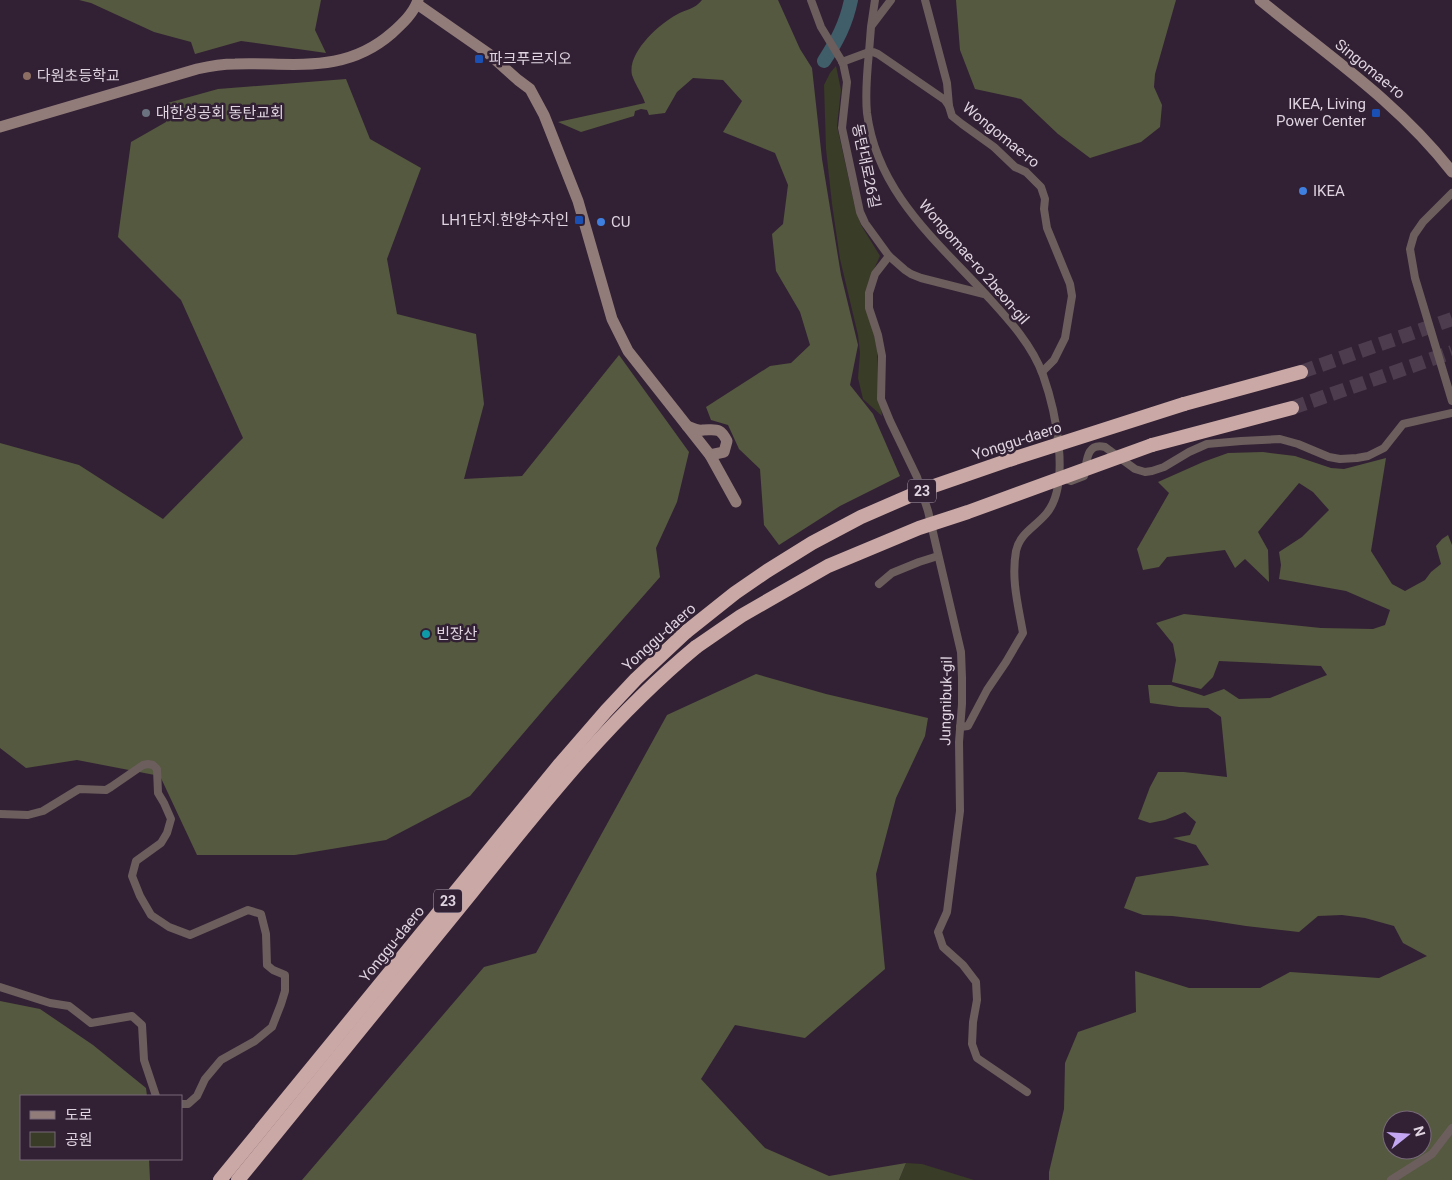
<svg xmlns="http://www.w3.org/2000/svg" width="1452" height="1180" font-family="Roboto,'Noto Sans KR',sans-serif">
  <rect width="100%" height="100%" fill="#322134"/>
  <g fill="#393c26">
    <polygon points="836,66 841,90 837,126 854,203 861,225 880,256 874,269 866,296 877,349 878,385 882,416 863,399 858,378 860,353 858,335 840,259 832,204 826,149 824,85 830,73"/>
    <polygon points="906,1163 922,1164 974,1180 899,1180"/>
  </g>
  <g fill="#55593f" fill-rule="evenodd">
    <polygon points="79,0 321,0 315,30 326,53 241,41 195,54 191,42 154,32 91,3"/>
    <path d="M702,0H778L800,49L812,68L822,159L841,275L858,345L850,385L873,414L900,476L840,506L779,545L764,525L760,469L739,449L728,425L711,420L706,407L770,366L791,363L810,345L800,312L776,271L772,234L783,224L788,185L775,153L723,132L742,101L723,80L693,78L677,92L665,113L649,115L647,110L641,109L635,111L634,116L581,132L558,122L645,103C642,94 635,84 632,75C627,53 659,24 676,15C686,9 694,10 702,0Z"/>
    <polygon points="956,0 1176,0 1155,74 1154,87 1162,105 1160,127 1141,142 1090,158 1058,134 1021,99 975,89 960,50"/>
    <polygon points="346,79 370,139 421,168 387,259 397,314 476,334 484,404 464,479 522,476 619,355 689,452 677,502 656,548 660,577 550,702 470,796 386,840 295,855 197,855 160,776 77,760 26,768 0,748 0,443 79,465 163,519 243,438 181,300 118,237 131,142 166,122 164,104 218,89"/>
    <path d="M1263,452L1295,456L1331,468L1344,469L1386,458L1371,551L1392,584L1405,591L1425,580L1431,572L1441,564L1436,546L1442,539L1448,535L1452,545V1180H1049V1172L1064,1109L1065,1063L1078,1032L1136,1012L1135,971L1189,988H1260L1290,972L1379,978L1427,956L1403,943L1394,926L1365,918L1342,915L1318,916L1299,932L1246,926L1207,920L1172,916L1143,915L1124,908L1136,877L1209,865L1196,845L1173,838L1190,835L1196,822L1185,812L1165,820L1150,823L1138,819L1150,787L1158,772H1184L1227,777L1221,717L1208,708L1179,707L1150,703L1148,685H1171L1204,696L1224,689L1239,699L1270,698L1327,675L1321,666L1219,661L1213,677L1201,689L1172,682L1176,660L1173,644L1156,623L1184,614L1321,628L1373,629L1385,625L1390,610L1346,591L1279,579L1281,565L1279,552L1302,537L1329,510L1313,492L1299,483L1258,532L1268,550L1269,582L1245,559L1235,568L1225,550L1167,557L1159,567L1143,570L1137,549L1169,493L1158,482L1203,462L1228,453ZM1392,1120H1422V1150H1392Z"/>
    <polygon points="756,674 826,694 928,718 925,736 896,798 876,874 885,969 805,1038 735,1025 701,1079 765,1148 829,1176 906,1163 899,1180 302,1180 484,967 536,953 667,715"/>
    <polygon points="0,1001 40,1009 93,1045 146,1088 147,1096 21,1096 21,1159 149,1159 150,1180 0,1180"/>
  </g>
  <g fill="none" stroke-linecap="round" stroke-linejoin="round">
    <path stroke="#405d6a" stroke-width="14" d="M824,61C837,41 846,24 851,0"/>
    <g stroke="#4c3c4e" stroke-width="14" stroke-dasharray="14 7" stroke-linecap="butt">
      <polyline points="1301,372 1452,319"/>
      <polyline points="1292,408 1452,352"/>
    </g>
    <g stroke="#6c5e5d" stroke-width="8">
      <polyline points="811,0 821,27 843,63 847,82 842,128 860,212 865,223 889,256 905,270 911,274 921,278 984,294"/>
      <polyline points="875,0 871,27 869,52 873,52 878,54 945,100 949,106 952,116 962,124 994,147 1015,167 1026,172 1041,187 1045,199 1044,209 1047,228 1070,284 1072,296 1065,338 1054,360 1042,372"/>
      <polyline points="925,0 947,83 949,106"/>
      <polyline points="872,25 891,0"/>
      <path d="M842,62L869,52C867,72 865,93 867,113C877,193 938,242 989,298C1010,321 1032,345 1043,375C1055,409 1072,484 1046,514C1035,527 1020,533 1016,551C1011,579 1018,605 1023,633L1006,662L987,690L968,726L960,727"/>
      <polyline points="1452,193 1423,222 1414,235 1410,249 1415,278 1452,401"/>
      <polyline points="889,256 875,274 869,293 869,308 878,335 882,356 881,399 890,421 917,477 928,511 961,652 962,678 962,704 959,742 960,811 947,912 938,932 943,947 963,965 976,982 977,1000 973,1022 972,1044 977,1058 1027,1092"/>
      <path d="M1066,479L1071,481L1084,476C1087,464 1085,442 1105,447L1135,469L1145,472L1152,471L1164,467L1189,452L1207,444L1241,441L1280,439L1298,444L1329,457L1340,459L1357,458L1368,456L1384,448L1403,424L1452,413"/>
      <polyline points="879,584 892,573 919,562 938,556"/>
      <polyline points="0,814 28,815 43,811 79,789 106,790 111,787 143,765 148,764 153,765 157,769 158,793 164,803 171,819 167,833 161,843 136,861 132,876 140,896 151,915 169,927 190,935 248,910 261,914 266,934 267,965 273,970 285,975 285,991 281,1004 272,1027 255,1041 221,1060 205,1079 197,1096 188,1104 181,1104"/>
      <polyline points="0,987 50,1003 69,1006 91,1023 132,1016 142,1025 144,1060 156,1096"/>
      <polyline points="1391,1180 1432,1154 1452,1128"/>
    </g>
    <g stroke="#927c7a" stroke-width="11">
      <path d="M1260,0C1327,55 1399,103 1452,172"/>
      <polyline points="417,4 489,54 518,80 530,89 544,115 578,201 612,319 628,351 710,455 736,502"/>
      <path d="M0,127L197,69C210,66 222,64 235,64C293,62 344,75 392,33C402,24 414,13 418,0"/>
      <path d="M687,426C692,428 698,431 703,430C716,430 720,427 727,441L724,452L710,455"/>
    </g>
    <g stroke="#caa8a5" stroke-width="14">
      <polyline points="1184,404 1301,372"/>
      <polyline points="1152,445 1292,408"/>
      <polyline points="220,1180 560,764 606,711 636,679 686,632"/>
      <path d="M238,1180C316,1084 394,988 472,892C542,805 609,719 696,647"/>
    </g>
    <g stroke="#caa8a5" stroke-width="14">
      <polyline points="686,632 735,593 767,571 812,543 861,517 928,488 1009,460 1184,404"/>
      <polyline points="696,647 741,616 828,566 919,528 968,512 1152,445"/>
    </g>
  </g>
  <g fill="#1a4fb4" stroke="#322134" stroke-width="2">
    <rect x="474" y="54" width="10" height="10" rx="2.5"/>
    <rect x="1371" y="108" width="10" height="10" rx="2.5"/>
    <rect x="574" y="215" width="10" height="10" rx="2.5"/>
  </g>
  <circle fill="#8d6e63" stroke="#322134" stroke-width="2" cx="27" cy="76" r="5"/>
  <circle fill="#6b7280" stroke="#322134" stroke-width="2" cx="146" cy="113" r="5"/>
  <g fill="#3f7fe0" stroke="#322134" stroke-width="2">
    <circle cx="1303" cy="191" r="5"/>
    <circle cx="601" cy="222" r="5"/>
  </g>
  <circle fill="#0f9aa8" stroke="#322134" stroke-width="2" cx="426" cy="634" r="5"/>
  <g text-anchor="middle" stroke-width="5" stroke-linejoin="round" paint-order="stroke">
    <g fill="#322134" stroke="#ab9eac" stroke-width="1">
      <rect x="908" y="479.5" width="28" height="23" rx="4"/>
      <rect x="434" y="889.5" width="28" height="23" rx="4"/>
    </g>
    <g font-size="14" font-weight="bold" fill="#dfd4e0">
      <text x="922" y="496">23</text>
      <text x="448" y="906">23</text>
    </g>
    <g font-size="15" fill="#dfd4e0" stroke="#322134" text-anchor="start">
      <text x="489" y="64">파크푸르지오</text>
      <text x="37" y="81">다원초등학교</text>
      <text x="1366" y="109" text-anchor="end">IKEA, Living<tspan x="1366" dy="17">Power Center</tspan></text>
      <text x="156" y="118">대한성공회 동탄교회</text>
      <text x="1313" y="196">IKEA</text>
      <text x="569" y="225" text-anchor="end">LH1단지.한양수자인</text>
      <text x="611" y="227">CU</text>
      <text x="436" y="639">빈장산</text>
    </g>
    <g font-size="15" fill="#dfd4e0" stroke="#322134">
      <text transform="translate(1370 69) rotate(39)" y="5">Singomae-ro</text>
      <text transform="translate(1001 135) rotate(39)" y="5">Wongomae-ro</text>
      <text transform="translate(866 166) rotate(78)" y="5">동탄대로26길</text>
      <text transform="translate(974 262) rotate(49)" y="5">Wongomae-ro 2beon-gil</text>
      <text transform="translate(1017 441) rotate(-18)" y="5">Yonggu-daero</text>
      <text transform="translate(659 637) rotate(-42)" y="5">Yonggu-daero</text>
      <text transform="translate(946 701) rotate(-89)" y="5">Jungnibuk-gil</text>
      <text transform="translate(392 944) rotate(-51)" y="5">Yonggu-daero</text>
    </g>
  </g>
  <rect x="20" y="1095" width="162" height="65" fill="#322134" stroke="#776979"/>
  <rect x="30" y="1111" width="25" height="8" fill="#927c7a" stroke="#776979"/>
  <text x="65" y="1120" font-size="15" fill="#dfd4e0">도로</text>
  <rect x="30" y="1132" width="25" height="15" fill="#393c26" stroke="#776979"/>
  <text x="65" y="1145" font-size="15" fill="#dfd4e0">공원</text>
  <g transform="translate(1407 1135) rotate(73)"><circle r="24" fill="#322134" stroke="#776979"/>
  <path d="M0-4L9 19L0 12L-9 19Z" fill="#c3a7f2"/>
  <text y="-8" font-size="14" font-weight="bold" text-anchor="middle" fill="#dfd4e0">N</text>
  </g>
</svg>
